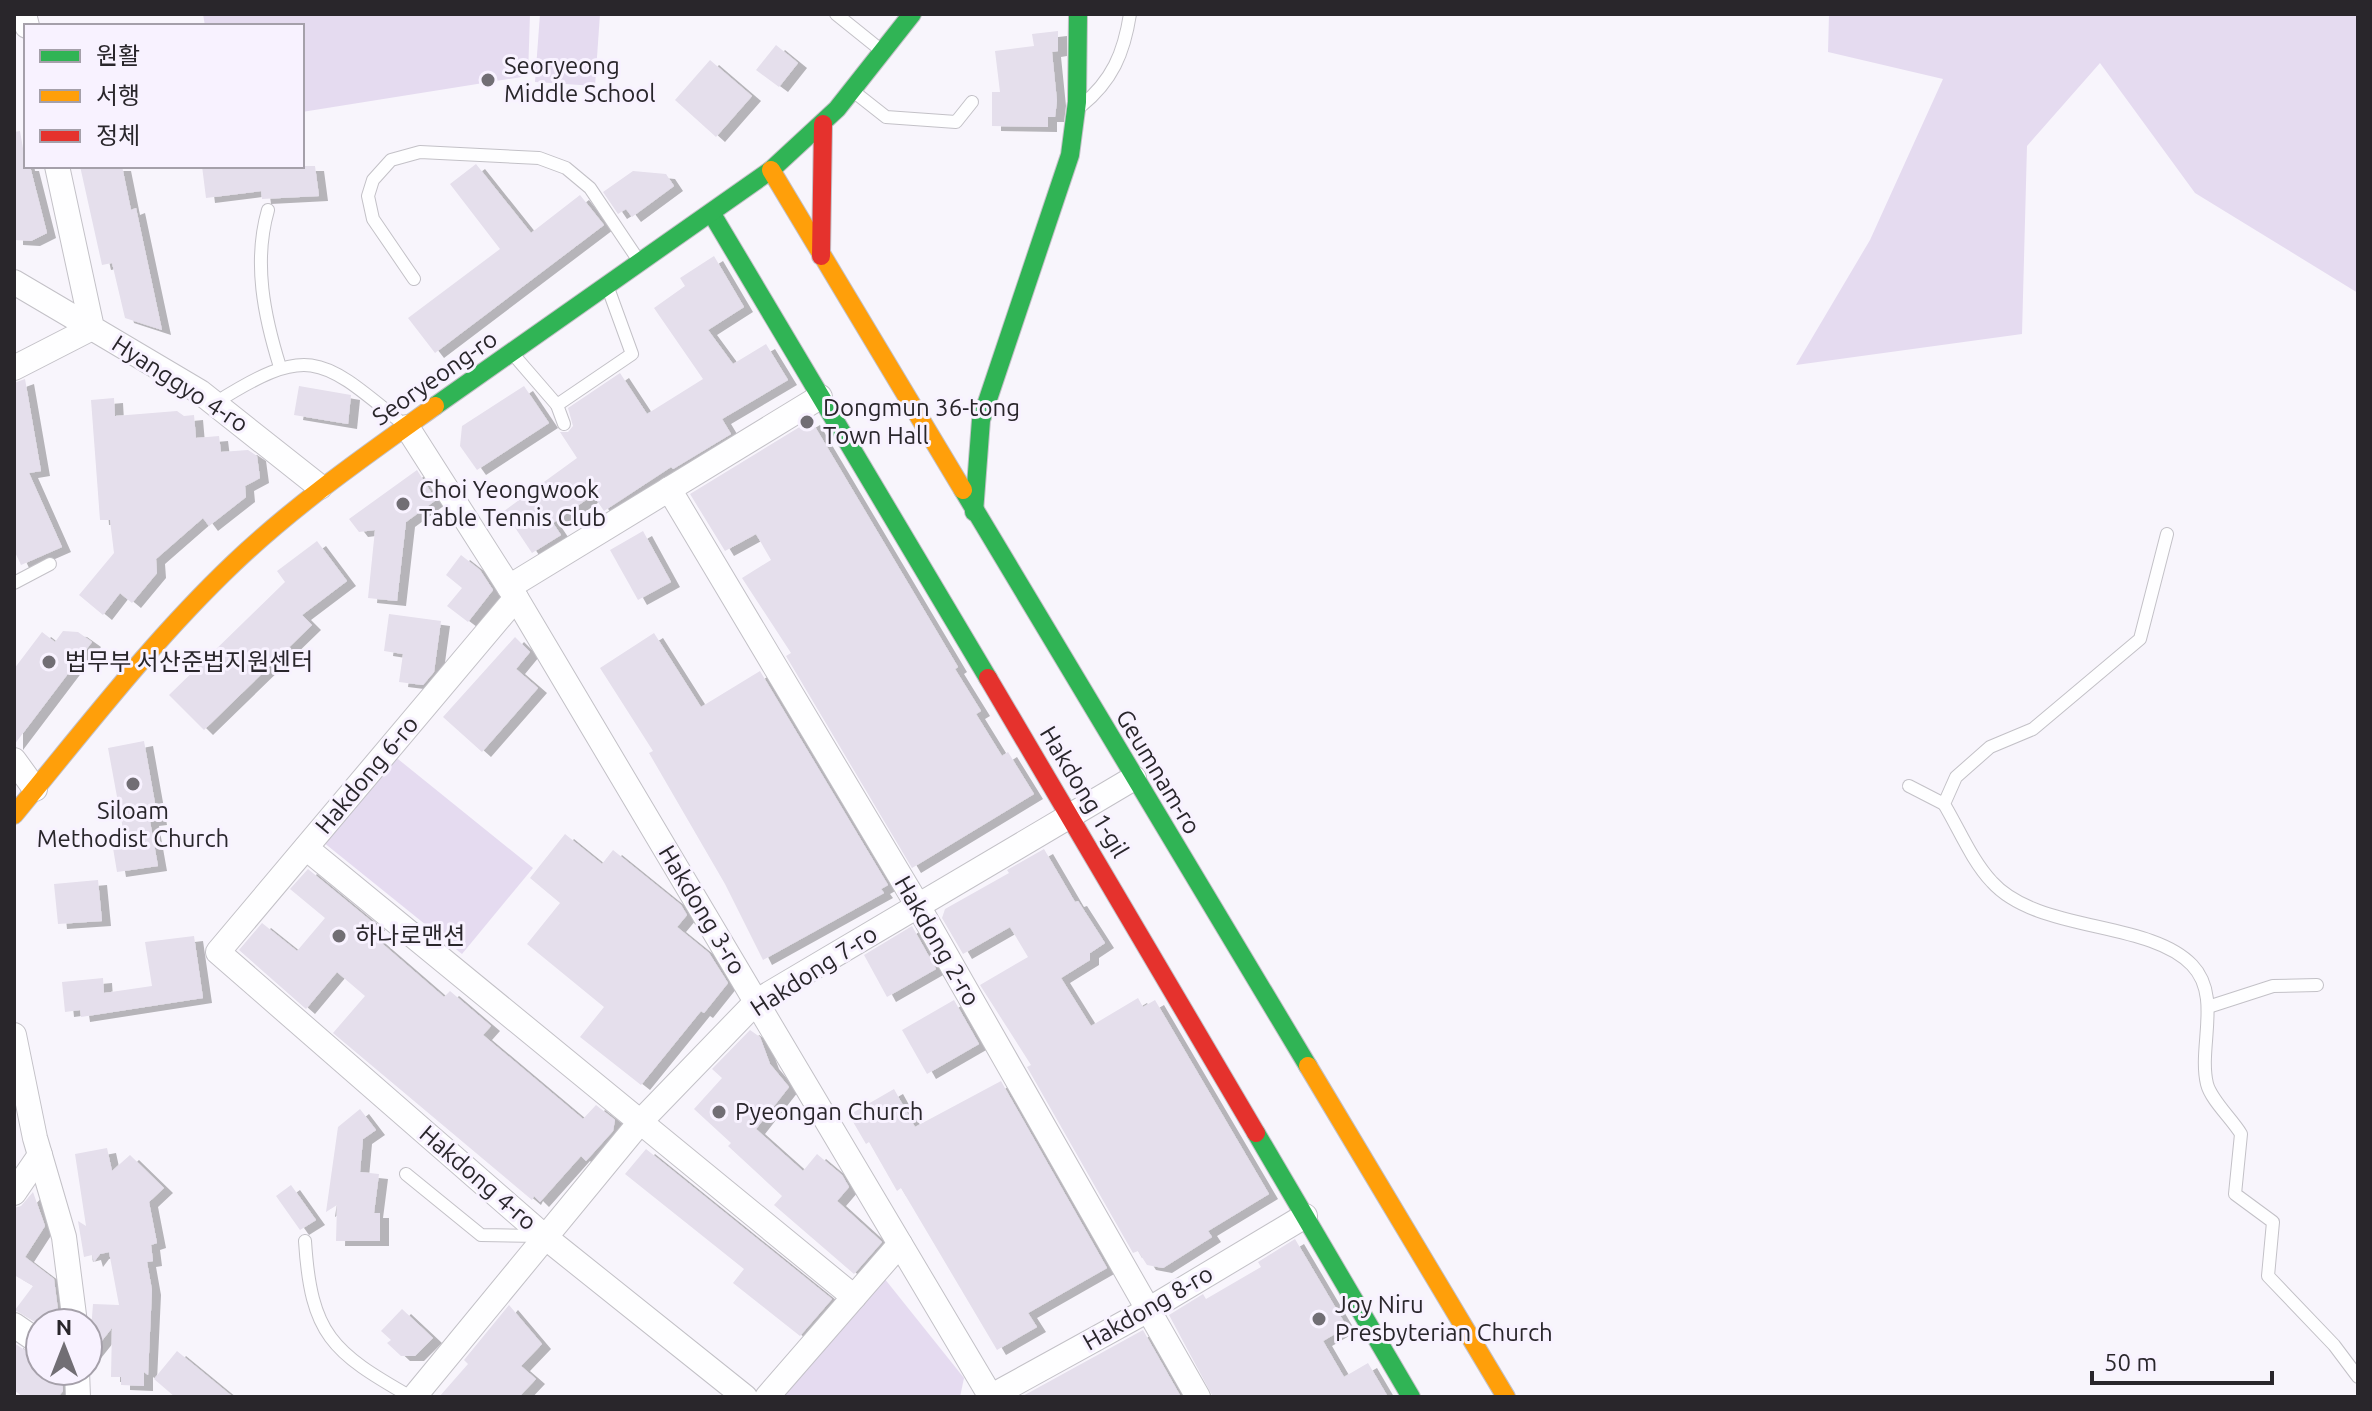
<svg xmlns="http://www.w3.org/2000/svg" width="2372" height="1411" font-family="Ubuntu,'Noto Sans KR',sans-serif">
  <defs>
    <filter id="shadow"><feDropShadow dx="9" dy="5" stdDeviation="0" flood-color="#0004"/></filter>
  </defs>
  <rect width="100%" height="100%" fill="#f8f5fc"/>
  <g fill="#e5dbf0">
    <polygon points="203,14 530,14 528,76 302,112 302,26 205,26"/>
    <polygon points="540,14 600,14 595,86 535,82"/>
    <polygon points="1829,14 2358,14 2358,293 2195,193 2100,63 2027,146 2022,334 1796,365 1870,240 1943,79 1828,52"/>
    <polygon points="393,755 533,868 462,954 323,842"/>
    <polygon points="880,1273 964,1378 960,1397 785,1397 783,1391"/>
  </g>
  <g fill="#e5dfec" filter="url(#shadow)">
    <polygon points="1058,31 1058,51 1052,52 1057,101 1055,117 1048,117 1048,127 992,126 992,92 1000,92 995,51 1034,46 1032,34"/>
    <polygon points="776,45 798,63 779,87 756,70"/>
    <polygon points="710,60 752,96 716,137 675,100"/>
    <polygon points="20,131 26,166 30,166 47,233 31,241 14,240 14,132"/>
    <polygon points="476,164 531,233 580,195 604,225 435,353 408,318 500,249 450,184"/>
    <polygon points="80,166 122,166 131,210 136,208 162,330 125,318 112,263 102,265"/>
    <polygon points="202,166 315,166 319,196 262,199 261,191 206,198"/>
    <polygon points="633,171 666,174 674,186 632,217 626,209 618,214 603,192"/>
    <polygon points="714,256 744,307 708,330 733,364 766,344 788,380 722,419 731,434 673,469 671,467 604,511 593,495 553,523 561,535 532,553 504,511 577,458 560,432 568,432 573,426 568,408 620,373 647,414 703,379 654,308 685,286 680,278"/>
    <polygon points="25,379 41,471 29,473 62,547 21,565 14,550 14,383"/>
    <polygon points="299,386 351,395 348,424 294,415"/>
    <polygon points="524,386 549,423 477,470 460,446 462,426"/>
    <polygon points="114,398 115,416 177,411 184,416 194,415 196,438 219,436 221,452 248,450 257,456 260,478 245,486 246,497 209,526 203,518 156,559 157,573 132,603 120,593 103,615 79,595 114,553 110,520 100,520 91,400"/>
    <polygon points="811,420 958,667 955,669 981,711 976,714 1002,756 1008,752 1034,794 912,868 786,656 791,653 742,578 771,560 756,534 725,551 690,494"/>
    <polygon points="417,470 436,500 406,522 397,601 368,598 375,530 359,532 349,519"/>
    <polygon points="643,531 671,582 638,600 610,550"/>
    <polygon points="317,541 347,581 302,615 312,625 204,730 169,695 285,582 277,571"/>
    <polygon points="461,555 480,570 493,590 468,622 447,606 462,588 446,575"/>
    <polygon points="389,614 441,621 434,672 423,685 399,682 403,654 384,651"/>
    <polygon points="63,631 78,632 92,642 14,745 14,669 42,632 55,642"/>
    <polygon points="654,633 701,707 760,671 888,885 881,889 884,893 763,960 725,884 649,753 653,751 600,668"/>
    <polygon points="515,637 530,652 516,669 538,688 482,752 443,717"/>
    <polygon points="144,741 158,820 150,821 158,866 117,872 112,842 125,840 108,748"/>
    <polygon points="565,834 602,864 613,850 681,905 687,915 677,927 709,953 728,983 704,1013 701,1011 641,1085 580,1037 604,1007 527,944 560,903 530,878"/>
    <polygon points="1044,849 1075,902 1078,901 1105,943 1090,953 1090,960 1061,978 1091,1026 1138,998 1143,1007 1155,1000 1269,1194 1208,1231 1212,1237 1163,1268 1147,1265 1138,1251 1133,1253 1027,1067 1031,1065 980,985 1028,957 1010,927 963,954 942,918 945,909 1009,873 1007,870"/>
    <polygon points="308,869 376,925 370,933 444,997 450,991 491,1026 483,1035 583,1119 596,1105 615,1120 613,1131 586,1161 581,1156 540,1202 534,1196 532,1200 333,1033 365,996 337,972 306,1009 239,950 262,923 297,951 325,918 290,889"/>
    <polygon points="98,880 102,921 58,924 54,884"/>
    <polygon points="912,926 936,969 887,997 864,955"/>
    <polygon points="194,936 203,998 81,1017 80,1010 65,1012 62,982 103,978 104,993 152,986 145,942"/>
    <polygon points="954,1000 979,1044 927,1074 902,1030"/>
    <polygon points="750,1030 760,1037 770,1064 789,1087 756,1129 803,1171 817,1154 842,1175 849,1187 837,1201 882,1242 854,1274 774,1205 782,1196 728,1146 731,1143 694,1109 722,1078 712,1069"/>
    <polygon points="1001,1081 1107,1268 1028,1313 1037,1327 997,1350 901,1188 897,1191 869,1142 866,1144 849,1115 894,1089 915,1127"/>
    <polygon points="360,1109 376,1130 363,1139 360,1172 379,1174 374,1213 380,1213 380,1241 336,1241 337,1205 326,1212 338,1127"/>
    <polygon points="107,1148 112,1171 130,1155 164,1188 149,1202 157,1243 151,1245 153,1261 147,1262 152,1290 148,1375 144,1372 144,1386 121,1385 121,1377 111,1377 112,1328 89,1357 93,1304 119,1305 109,1252 100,1254 94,1262 92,1255 84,1257 78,1221 86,1226 75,1154"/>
    <polygon points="646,1149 832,1299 800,1336 733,1283 744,1269 625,1174"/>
    <polygon points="291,1185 316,1220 300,1230 276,1196"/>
    <polygon points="33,1192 45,1226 25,1257 54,1279 58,1310 49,1323 40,1325 15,1310 33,1286 14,1275 14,1208 21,1206"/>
    <polygon points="1295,1239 1347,1327 1323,1341 1344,1377 1368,1363 1388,1397 1213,1397 1169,1315 1203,1294 1206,1299 1261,1267 1258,1262"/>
    <polygon points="509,1305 542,1344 521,1366 536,1379 519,1397 439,1397 468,1364 464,1360"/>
    <polygon points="402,1309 433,1338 415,1356 401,1356 387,1343 391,1340 381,1331"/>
    <polygon points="1143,1330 1181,1397 1021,1397"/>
    <polygon points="14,1343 40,1360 40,1371 54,1371 62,1378 63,1391 58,1397 23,1397 14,1390"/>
    <polygon points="177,1351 233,1397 175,1397 154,1379"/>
  </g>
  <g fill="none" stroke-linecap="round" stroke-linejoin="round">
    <g stroke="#c3c1c7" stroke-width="14">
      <g id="lane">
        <polyline points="836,14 882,51"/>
        <polyline points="853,91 886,117 956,122 972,102"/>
        <path d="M1081,106C1112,81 1124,53 1130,14"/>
        <path d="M268,210C253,262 264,316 280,367"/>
        <polyline points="414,279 373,219 368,196 373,180 391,160 420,152 539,158 566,168 590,188 639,261"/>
        <polyline points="512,353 557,405 632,354 608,288"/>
        <path d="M215,403C310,343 321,357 403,424"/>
        <polyline points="557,405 564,424"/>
        <path d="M2167,534L2140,639L2033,729L1990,747L1956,777L1944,804C1959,829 1972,861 1992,882C2038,933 2149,920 2192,965C2222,996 2198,1047 2207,1084C2211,1100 2232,1119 2241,1134L2235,1194L2273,1222L2268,1276L2334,1345L2358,1377"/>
        <polyline points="14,583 50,564"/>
        <polyline points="1909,786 1944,804"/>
        <polyline points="2208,1007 2273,986 2317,985"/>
        <polyline points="406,1174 481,1235 541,1236"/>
        <path d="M305,1241C311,1335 332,1352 411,1397"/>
      </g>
    </g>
    <g stroke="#c3c1c7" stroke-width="26">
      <g id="street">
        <polyline points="24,14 27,26"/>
        <polyline points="57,166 92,328 200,392 320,487"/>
        <polyline points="14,282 92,328"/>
        <polyline points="14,368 92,328"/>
        <polyline points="407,427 516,598 991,1397"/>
        <polyline points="669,489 918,906 1198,1397"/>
        <polyline points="509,587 820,397"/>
        <polyline points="516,598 218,952 545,1237 745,1397"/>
        <polyline points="14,760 35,789"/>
        <polyline points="306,848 854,1297"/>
        <polyline points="14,1035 35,1138 64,1237 75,1323"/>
        <polyline points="14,1193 40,1155"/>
        <polyline points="14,1325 40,1343"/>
        <polyline points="77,1371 78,1397"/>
        <polyline points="414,1397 641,1121 757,1001 1134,778"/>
        <polyline points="767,1397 900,1244"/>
        <polyline points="990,1397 1148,1310 1305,1216"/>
      </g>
    </g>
    <g stroke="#c3c1c7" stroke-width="20">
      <g id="fast">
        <polyline points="712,214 988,678"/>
        <polyline points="435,406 771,170 837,109 912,14"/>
        <polyline points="963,490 1308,1066"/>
        <polyline points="974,512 981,420 1070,155 1077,102 1078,14"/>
        <polyline points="1256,1133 1411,1397"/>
      </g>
    </g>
    <g stroke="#c3c1c7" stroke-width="20">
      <g id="slow">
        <polyline points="771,170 963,490"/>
        <path d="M14,815C85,729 153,640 234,563C296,504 365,456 435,406"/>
        <polyline points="1308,1066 1506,1397"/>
      </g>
    </g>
    <g stroke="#c3c1c7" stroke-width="20">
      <g id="jam">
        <polyline points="821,256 823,124"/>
        <polyline points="988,678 1256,1133"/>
      </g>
    </g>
    <use href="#lane" stroke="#fefeff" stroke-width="12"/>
    <use href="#street" stroke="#fefeff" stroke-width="24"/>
    <use href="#fast" stroke="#30b455" stroke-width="18"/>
    <use href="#slow" stroke="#ff9f0a" stroke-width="18"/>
    <use href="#jam" stroke="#e5322d" stroke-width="18"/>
  </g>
  <g fill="#716e74" stroke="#f8f2ff" stroke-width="3">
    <circle cx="488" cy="80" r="8"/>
    <circle cx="807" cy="422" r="8"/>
    <circle cx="403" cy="504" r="8"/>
    <circle cx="49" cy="662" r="8"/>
    <circle cx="133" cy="784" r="8"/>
    <circle cx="339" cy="936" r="8"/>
    <circle cx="719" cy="1112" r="8"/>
    <circle cx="1319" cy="1319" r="8"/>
  </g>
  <g text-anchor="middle" stroke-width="6" stroke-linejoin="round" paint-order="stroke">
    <g font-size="24" fill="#29262b" stroke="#f8f2ff" text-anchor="start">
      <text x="504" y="74">Seoryeong<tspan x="504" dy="28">Middle School</tspan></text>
      <text x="823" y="416">Dongmun 36-tong<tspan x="823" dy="28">Town Hall</tspan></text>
      <text x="419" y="498">Choi Yeongwook<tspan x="419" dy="28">Table Tennis Club</tspan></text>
      <text x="65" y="670">법무부 서산준법지원센터</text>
      <text x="133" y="819" text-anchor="middle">Siloam<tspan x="133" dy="28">Methodist Church</tspan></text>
      <text x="355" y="944">하나로맨션</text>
      <text x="735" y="1120">Pyeongan Church</text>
      <text x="1335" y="1313">Joy Niru<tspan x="1335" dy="28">Presbyterian Church</tspan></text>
    </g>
    <g font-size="24" fill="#29262b" stroke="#f8f2ff">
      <text transform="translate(435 378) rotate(-35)" y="8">Seoryeong-ro</text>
      <text transform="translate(180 384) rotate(33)" y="8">Hyanggyo 4-ro</text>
      <text transform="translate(1158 772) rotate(59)" y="8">Geumnam-ro</text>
      <text transform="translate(367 775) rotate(-50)" y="8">Hakdong 6-ro</text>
      <text transform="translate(1084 792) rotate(59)" y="8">Hakdong 1-gil</text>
      <text transform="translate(702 910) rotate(59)" y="8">Hakdong 3-ro</text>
      <text transform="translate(937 941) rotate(60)" y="8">Hakdong 2-ro</text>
      <text transform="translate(814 971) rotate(-33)" y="8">Hakdong 7-ro</text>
      <text transform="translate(478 1178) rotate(41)" y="8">Hakdong 4-ro</text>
      <text transform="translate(1148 1308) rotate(-30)" y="8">Hakdong 8-ro</text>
    </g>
  </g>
  <rect width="2372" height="1411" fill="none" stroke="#29262b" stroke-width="32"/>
  <rect x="24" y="24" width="280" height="144" fill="#f8f2ff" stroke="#a5a0aa" stroke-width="2"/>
  <rect x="40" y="50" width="40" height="12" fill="#30b455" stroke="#a5a0aa" stroke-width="2"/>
  <text x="96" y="64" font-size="24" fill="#29262b">원활</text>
  <rect x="40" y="90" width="40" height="12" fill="#ff9f0a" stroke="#a5a0aa" stroke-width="2"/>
  <text x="96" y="104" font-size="24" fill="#29262b">서행</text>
  <rect x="40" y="130" width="40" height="12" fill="#e5322d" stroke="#a5a0aa" stroke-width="2"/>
  <text x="96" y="144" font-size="24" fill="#29262b">정체</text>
  <g transform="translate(64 1347)"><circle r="38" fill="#f8f2ff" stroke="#a5a0aa" stroke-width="2"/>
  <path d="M0-6L14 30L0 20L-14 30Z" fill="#716e74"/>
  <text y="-12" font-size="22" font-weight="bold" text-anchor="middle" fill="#29262b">N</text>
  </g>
  <path d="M2092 1371v12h180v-12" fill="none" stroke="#29262b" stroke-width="4"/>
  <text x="2104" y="1371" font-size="24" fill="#29262b" stroke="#f8f2ff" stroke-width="6" paint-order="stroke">50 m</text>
</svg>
